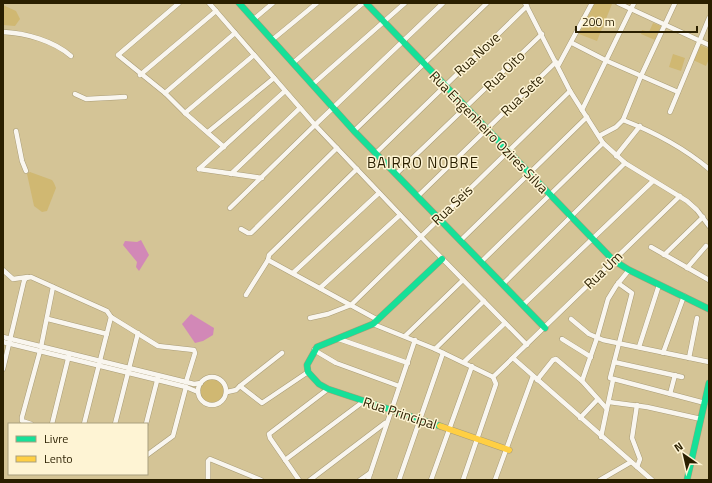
<svg xmlns="http://www.w3.org/2000/svg" width="712" height="483" font-family="'Titillium Web',sans-serif">
  <rect width="100%" height="100%" fill="#d4c496"/>
  <g fill="#d0b872">
    <polygon points="595,3 612,4 597,41 579,34"/>
    <polygon points="3,5 16,11 20,19 15,26 3,25"/>
    <polygon points="653,23 661,26 655,40 641,34 642,30 649,32"/>
    <polygon points="700,45 709,49 709,59 706,66 693,60"/>
    <polygon points="673,54 685,58 681,71 669,67"/>
    <polygon points="30,172 52,180 54,183 56,188 47,211 42,212 34,206 27,174"/>
    <circle cx="212" cy="391" r="12"/>
  </g>
  <g fill="#d288b7">
    <polygon points="141,240 149,255 139,271 136,267 137,262 123,245 125,241 137,242"/>
    <polygon points="191,314 214,328 213,335 203,341 195,343 182,324"/>
  </g>
  <g fill="none" stroke-linecap="round" stroke-linejoin="round">
    <g stroke="#a99c77" stroke-width="5.5">
      <g id="street">
        <polyline points="179,3 118,55 165,93 185,113 224,147"/>
        <polyline points="525,3 570,91 603,143 625,163 687,201 697,210 709,226"/>
        <polyline points="618,3 709,45"/>
        <polyline points="216,11 315,125 443,3"/>
        <polyline points="254,19 273,3"/>
        <path d="M3,32C26,33 54,41 71,56"/>
        <polyline points="272,40 317,3"/>
        <polyline points="572,43 607,61 678,92"/>
        <polyline points="293,63 363,3"/>
        <polyline points="558,66 592,3"/>
        <polyline points="140,75 216,11 209,3"/>
        <polyline points="313,84 405,3"/>
        <polyline points="165,93 235,33"/>
        <polyline points="75,94 86,99 125,97"/>
        <polyline points="582,110 634,3"/>
        <polyline points="670,112 709,18"/>
        <polyline points="185,113 254,55"/>
        <path d="M623,120C654,132 684,148 709,169"/>
        <polyline points="16,131 22,161 26,171"/>
        <polyline points="354,131 487,3"/>
        <polyline points="208,132 274,78"/>
        <polyline points="599,136 616,127 623,120 641,76 675,3"/>
        <polyline points="376,153 527,6"/>
        <polyline points="616,156 640,126"/>
        <polyline points="199,169 285,91"/>
        <polyline points="199,169 262,178"/>
        <polyline points="357,169 269,255 268,260 378,320"/>
        <polyline points="231,174 300,108"/>
        <polyline points="396,174 542,34"/>
        <polyline points="418,196 556,62"/>
        <polyline points="230,208 315,125 426,242 527,345"/>
        <polyline points="241,229 248,233 251,233 337,148"/>
        <polyline points="461,240 587,117"/>
        <polyline points="651,247 709,280"/>
        <polyline points="664,255 703,217"/>
        <polyline points="482,261 603,143"/>
        <polyline points="687,268 706,246"/>
        <polyline points="3,270 13,279 28,277"/>
        <polyline points="293,273 379,193"/>
        <polyline points="618,283 632,293 610,378 705,403"/>
        <polyline points="503,284 625,163"/>
        <polyline points="320,288 400,215"/>
        <polyline points="246,295 268,260"/>
        <polyline points="523,305 653,181"/>
        <polyline points="310,318 328,314 351,305 570,91"/>
        <polyline points="48,319 107,334"/>
        <polyline points="571,319 589,334 603,340 709,362"/>
        <polyline points="373,324 435,349 493,377 680,196"/>
        <polyline points="405,336 463,280"/>
        <polyline points="3,337 186,382 194,384 201,383"/>
        <polyline points="339,339 408,363"/>
        <polyline points="562,339 591,357"/>
        <polyline points="3,342 186,387 198,392"/>
        <polyline points="41,347 53,287"/>
        <polyline points="639,347 659,285"/>
        <polyline points="435,349 484,301"/>
        <polyline points="314,350 336,363 399,386"/>
        <polyline points="663,353 684,296"/>
        <polyline points="513,358 652,480"/>
        <polyline points="689,358 697,318"/>
        <polyline points="464,362 505,323"/>
        <polyline points="614,362 682,377"/>
        <polyline points="3,369 24,281 26,278 31,277 107,311 111,317 158,346 194,350 195,353 186,382"/>
        <circle cx="212" cy="391" r="14"/>
        <polyline points="537,380 553,360 556,359 582,381 607,409"/>
        <polyline points="582,381 597,338 608,299 616,286 629,270"/>
        <polyline points="240,386 282,353"/>
        <polyline points="227,392 236,390 240,386 262,403 308,372"/>
        <polyline points="670,394 675,375"/>
        <polyline points="609,402 647,407 701,419"/>
        <polyline points="580,418 597,400"/>
        <polyline points="31,424 22,421 22,417 40,351"/>
        <polyline points="52,424 69,355"/>
        <polyline points="84,424 111,317"/>
        <polyline points="115,424 138,333"/>
        <polyline points="146,424 158,377"/>
        <polyline points="601,437 613,380"/>
        <polyline points="147,455 173,436 186,387"/>
        <polyline points="285,460 364,401"/>
        <polyline points="637,467 640,459 632,438 637,405"/>
        <polyline points="208,480 208,461 210,459 261,480"/>
        <polyline points="299,480 270,438 269,434 328,389"/>
        <polyline points="310,480 385,423"/>
        <polyline points="360,480 370,473"/>
        <polyline points="368,480 415,340"/>
        <polyline points="399,480 443,353"/>
        <polyline points="431,480 472,366"/>
        <polyline points="463,480 496,384 493,377"/>
        <polyline points="495,480 533,376"/>
        <polyline points="600,480 631,462"/>
      </g>
    </g>
    <g stroke="#a99c77" stroke-width="7">
      <g id="fast">
        <polyline points="239,3 354,131 545,328"/>
        <polyline points="366,3 613,260 629,270 709,309"/>
        <polyline points="440,426 328,389 319,384 308,372 307,365 317,347 373,324 442,259"/>
        <polyline points="687,480 709,383"/>
      </g>
    </g>
    <g stroke="#a99c77" stroke-width="7">
      <polyline id="slow" points="440,426 509,450"/>
    </g>
    <use href="#street" stroke="#f9f6ef" stroke-width="4.5"/>
    <use href="#fast" stroke="#16e098" stroke-width="6"/>
    <use href="#slow" stroke="#ffcf43" stroke-width="6"/>
  </g>
  <g text-anchor="middle" stroke-width="3" stroke-linejoin="round" paint-order="stroke">
    <g font-size="14" fill="#2a1f00" stroke="#fef4d4">
      <text transform="translate(477 54) rotate(-43)" y="5">Rua Nove</text>
      <text transform="translate(504 71) rotate(-44)" y="5">Rua Oito</text>
      <text transform="translate(522 95) rotate(-44)" y="5">Rua Sete</text>
      <text transform="translate(489 132) rotate(46)" y="5">Rua Engenheiro Ozires Silva</text>
      <text transform="translate(452 205) rotate(-44)" y="5">Rua Seis</text>
      <text transform="translate(603 270) rotate(-44)" y="5">Rua Um</text>
      <text transform="translate(400 413) rotate(18)" y="5">Rua Principal</text>
    </g>
    <g font-size="15" letter-spacing="1" fill="#2a1f00" stroke="#fef4d4">
      <text x="423" y="168">BAIRRO NOBRE</text>
    </g>
  </g>
  <rect width="712" height="483" fill="none" stroke="#2a1f00" stroke-width="8"/>
  <rect x="8" y="423" width="140" height="52" fill="#fef4d4" stroke="#a99f7f"/>
  <rect x="16" y="436" width="20" height="6" fill="#16e098" stroke="#a99f7f"/>
  <text x="44" y="443" font-size="12" fill="#2a1f00">Livre</text>
  <rect x="16" y="456" width="20" height="6" fill="#ffcf43" stroke="#a99f7f"/>
  <text x="44" y="463" font-size="12" fill="#2a1f00">Lento</text>
  <g transform="translate(684 455) rotate(326)" stroke="#fef4d4" stroke-width="3" paint-order="stroke">
  <path d="M0-3L7 15L0 10L-7 15Z" fill="#2a1f00"/>
  <text y="-6" font-size="11" font-weight="bold" text-anchor="middle" fill="#2a1f00">N</text>
  </g>
  <path d="M576 26v6h121v-6" fill="none" stroke="#2a1f00" stroke-width="2"/>
  <text x="582" y="26" font-size="12" fill="#2a1f00" stroke="#fef4d4" stroke-width="3" paint-order="stroke">200 m</text>
</svg>
